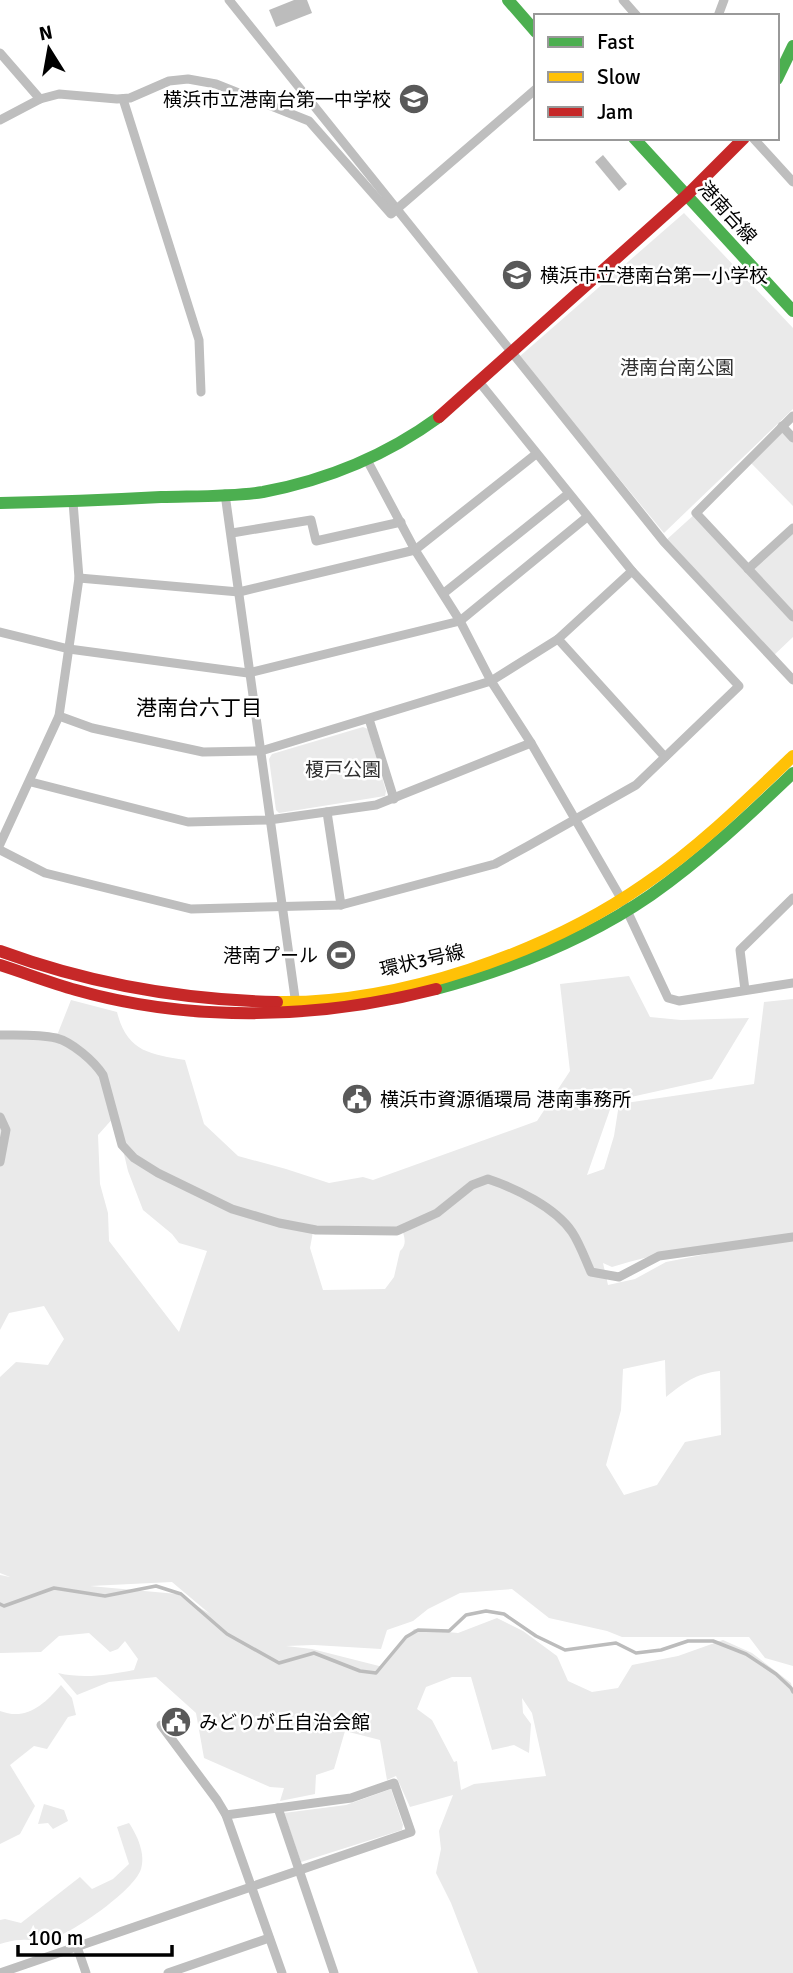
<svg xmlns="http://www.w3.org/2000/svg" width="793" height="1973" font-family="Signika,'Noto Sans JP',sans-serif">
  <rect width="100%" height="100%" fill="#fff"/>
  <g fill="#eaeaea" fill-rule="evenodd">
    <polygon points="684,213 793,328 793,409 664,533 519,357"/>
    <polygon points="782,426 793,438 793,506 748,460"/>
    <polygon points="696,513 748,569 793,528 793,637 772,657 664,542"/>
    <polygon points="363,727 368,729 386,791 385,796 279,813 276,810 269,759 272,754"/>
    <path d="M629,976L650,1017L681,1020L749,1018L712,1079L613,1101L587,1175L604,1169L614,1136L619,1104L754,1084L764,1002L793,999V1235C732,1243 671,1248 612,1267L603,1263L608,1285L635,1279L666,1262L793,1237V1666L765,1658L749,1637H622L607,1631L549,1618L512,1589L460,1593L428,1609L413,1621L387,1630L381,1649L314,1645L286,1646L312,1649L383,1667L414,1629L458,1633L497,1618L523,1631L557,1656L568,1681L592,1692L618,1688L632,1665L678,1656L723,1640L752,1653L791,1683L793,1692V1973H478L451,1903L436,1873L441,1849L439,1831L453,1795L410,1807L396,1776L387,1780L380,1740L345,1731L334,1769L316,1775L315,1794L280,1801L284,1788L270,1787L204,1758L196,1713L156,1677L109,1682L77,1695L58,1673C84,1679 108,1675 134,1670L138,1659L125,1641L118,1649L110,1652L89,1633L59,1636L41,1652L0,1653V1575L10,1577L0,1573V1377L16,1362L48,1365L64,1339L44,1306L9,1313L0,1330V1035L56,1038L71,1000L117,1012C127,1052 150,1054 185,1060L204,1124L238,1156L286,1169L329,1183L363,1177L373,1180L537,1121L570,1071L560,984ZM115,1116L128,1171L143,1210L172,1234L179,1243L207,1251L179,1332L109,1241L108,1213L100,1184L98,1135ZM314,1226L401,1227C404,1235 408,1244 400,1251L394,1277L385,1289L323,1290L310,1248ZM665,1360L666,1397C685,1382 695,1374 720,1371L721,1435L685,1442L657,1485L624,1495L606,1465L621,1410L623,1369ZM172,1582L210,1614L177,1594L90,1586ZM452,1677H471L492,1750L514,1745L529,1753L531,1724L523,1713L522,1698L532,1713L546,1776L474,1784L461,1790L457,1761L454,1762L432,1720L417,1709L426,1687Z"/>
    <path d="M61,1685L72,1698L76,1715L68,1717L47,1749L34,1746L10,1765L35,1806L20,1834L0,1844V1711C26,1721 44,1705 61,1685Z"/>
    <polygon points="391,1789 403,1825 402,1830 301,1862 284,1813 346,1805"/>
    <polygon points="44,1804 64,1810 68,1821 53,1829 48,1823 38,1824"/>
    <path d="M129,1823C137,1835 146,1854 141,1869C134,1891 70,1935 48,1940C40,1942 30,1939 21,1940C14,1940 7,1942 0,1944V1920L5,1919L21,1923L80,1877L92,1889L113,1879L129,1864L117,1827Z"/>
  </g>
  <g fill="#bcbcbc">
    <polygon points="294,0 307,0 312,13 276,27 269,10"/>
    <polygon points="603,155 627,184 619,191 595,162"/>
  </g>
  <g fill="none" stroke-linecap="round" stroke-linejoin="round">
    <polyline stroke="#bcbcbc" stroke-width="3.5" points="0,1604 4,1606 54,1588 105,1596 156,1586 181,1594 227,1634 279,1663 314,1653 360,1671 376,1673 406,1637 418,1630 449,1631 466,1615 486,1611 504,1614 536,1636 565,1650 616,1643 636,1653 661,1650 688,1641 713,1641 746,1654 776,1674 791,1688 793,1692"/>
    <g stroke="#bebebe" stroke-width="9">
      <polyline points="229,0 664,542 793,680"/>
      <polyline points="623,0 637,16"/>
      <polyline points="718,16 724,0"/>
      <polyline points="0,53 40,99"/>
      <polyline points="123,99 199,340 201,392"/>
      <polyline points="0,120 40,99 59,94 117,99 130,98 169,81 188,79 216,84 309,121 391,214 536,89"/>
      <polyline points="753,138 793,182"/>
      <polyline points="480,383 632,571 558,639 665,757"/>
      <polyline points="793,416 696,513 793,617"/>
      <polyline points="782,426 793,438"/>
      <polyline points="367,460 415,550 460,621 491,681 531,743 622,900 668,998 679,1001 793,983"/>
      <polyline points="225,494 296,1005"/>
      <polyline points="232,533 311,520 316,541 401,522"/>
      <polyline points="748,569 793,528"/>
      <polyline points="79,578 239,592 415,550 536,454"/>
      <polyline points="444,593 568,494"/>
      <polyline points="0,632 69,649 248,673 460,621 587,517"/>
      <polyline points="59,716 92,728 203,752 261,751 491,681 558,639"/>
      <polyline points="369,719 394,799"/>
      <polyline points="31,782 188,822 269,820 376,805 531,743"/>
      <polyline points="327,812 341,905"/>
      <polyline points="0,844 59,716 79,578 73,502"/>
      <polyline points="0,850 45,873 191,909 341,905 495,864 528,846 636,785 739,686 632,571"/>
      <polyline points="745,990 740,950 793,898"/>
      <path d="M0,1035C17,1035 39,1034 56,1038C72,1042 94,1061 103,1075L122,1145L134,1158L158,1173L232,1209L279,1223L316,1230L397,1231L437,1213L472,1185L488,1179C515,1188 555,1207 572,1232C580,1244 585,1259 591,1272L619,1277L659,1256L793,1237"/>
      <polyline points="0,1117 6,1130 0,1162"/>
      <polyline points="161,1725 217,1800 226,1815 282,1973"/>
      <polyline points="278,1808 334,1973"/>
      <polyline points="77,1947 86,1973"/>
      <polyline points="0,1973 411,1832 394,1783 351,1798 226,1815"/>
      <polyline points="168,1973 269,1938"/>
    </g>
    <g stroke="#4caf50" stroke-width="12">
      <polyline points="508,0 536,32"/>
      <polyline points="777,79 793,46"/>
      <polyline points="634,138 793,311"/>
      <path d="M0,503C54,502 107,500 161,497C194,496 230,497 263,492C327,480 387,455 439,417"/>
      <path d="M436,989C511,969 587,939 651,895C702,859 748,816 793,773"/>
    </g>
    <path stroke="#ffc107" stroke-width="12" d="M277,1002C398,1004 546,953 645,884C699,847 746,801 793,756"/>
    <g stroke="#c62828" stroke-width="12">
      <polyline points="439,417 687,195 744,138"/>
      <path d="M0,951C90,984 181,1000 277,1002"/>
      <path d="M0,965C25,973 51,983 76,990C192,1023 321,1019 436,989"/>
    </g>
  </g>
  <defs>
    <g id="school-disc" transform="scale(1.575)"><circle r="9.5" fill="#595959" stroke="#fff"/><path d="M0-5L7-2L0 1L-7-2ZM-4 1L0 2.5L4 1V4Q0 6-4 4Z" fill="#fff"/></g>
    <g id="stadium-disc" transform="scale(1.575)"><circle r="9.5" fill="#595959" stroke="#fff"/><path d="M0-5a6.5 5 0 1 0 0 10a6.5 5 0 1 0 0-10ZM-3.5-1.8h7v3.6h-7Z" fill="#fff"/></g>
    <g id="civic-disc" transform="scale(1.575)"><circle r="9.5" fill="#595959" stroke="#fff"/><path d="M-.6-6.5H3V-4.5H.6V-3L4-1V1h2V6H-6V1h2V-1L-.6-3ZM-1.2 2.5V6h2.4V2.5Z" fill="#fff"/></g>
  </defs>
  <g fill-rule="evenodd">
    <use href="#school-disc" x="414" y="99"/>
    <use href="#school-disc" x="517" y="275"/>
    <use href="#stadium-disc" x="341" y="955"/>
    <use href="#civic-disc" x="357" y="1099"/>
    <use href="#civic-disc" x="176" y="1722"/>
  </g>
  <g text-anchor="middle" stroke-width="5" stroke-linejoin="round" paint-order="stroke">
    <g font-size="19" fill="#000" stroke="#fff" text-anchor="start">
      <text x="391" y="106" text-anchor="end">横浜市立港南台第一中学校</text>
      <text x="540" y="282">横浜市立港南台第一小学校</text>
      <text x="318" y="962" text-anchor="end">港南プール</text>
      <text x="380" y="1106">横浜市資源循環局 港南事務所</text>
      <text x="199" y="1729">みどりが丘自治会館</text>
    </g>
    <g font-size="19" fill="#000" stroke="#fff">
      <text transform="translate(728 212) rotate(48)" y="7">港南台線</text>
      <text transform="translate(422 960) rotate(-13)" y="7">環状3号線</text>
    </g>
    <g font-size="19" fill="#2f2f2f" stroke="#fff">
      <text x="677" y="374">港南台南公園</text>
      <text x="343" y="776">榎戸公園</text>
    </g>
    <g font-size="21" fill="#000" stroke="#fff">
      <text x="199" y="715">港南台六丁目</text>
    </g>
  </g>
  <rect x="534" y="14" width="245" height="126" fill="#ffffff" stroke="#999999" stroke-width="2"/>
  <rect x="548" y="37" width="35" height="10" fill="#4caf50" stroke="#999999" stroke-width="2"/>
  <text x="597" y="49" font-size="21" fill="#000000">Fast</text>
  <rect x="548" y="72" width="35" height="10" fill="#ffc107" stroke="#999999" stroke-width="2"/>
  <text x="597" y="84" font-size="21" fill="#000000">Slow</text>
  <rect x="548" y="107" width="35" height="10" fill="#c62828" stroke="#999999" stroke-width="2"/>
  <text x="597" y="119" font-size="21" fill="#000000">Jam</text>
  <g transform="translate(49 49) rotate(349)" stroke="#ffffff" stroke-width="5" paint-order="stroke">
  <path d="M0-5L12 26L0 18L-12 26Z" fill="#000000"/>
  <text y="-10" font-size="19" font-weight="bold" text-anchor="middle" fill="#000000">N</text>
  </g>
  <path d="M18 1945v10h154v-10" fill="none" stroke="#000000" stroke-width="3.5"/>
  <text x="28" y="1945" font-size="21" fill="#000000" stroke="#ffffff" stroke-width="5" paint-order="stroke">100 m</text>
</svg>
